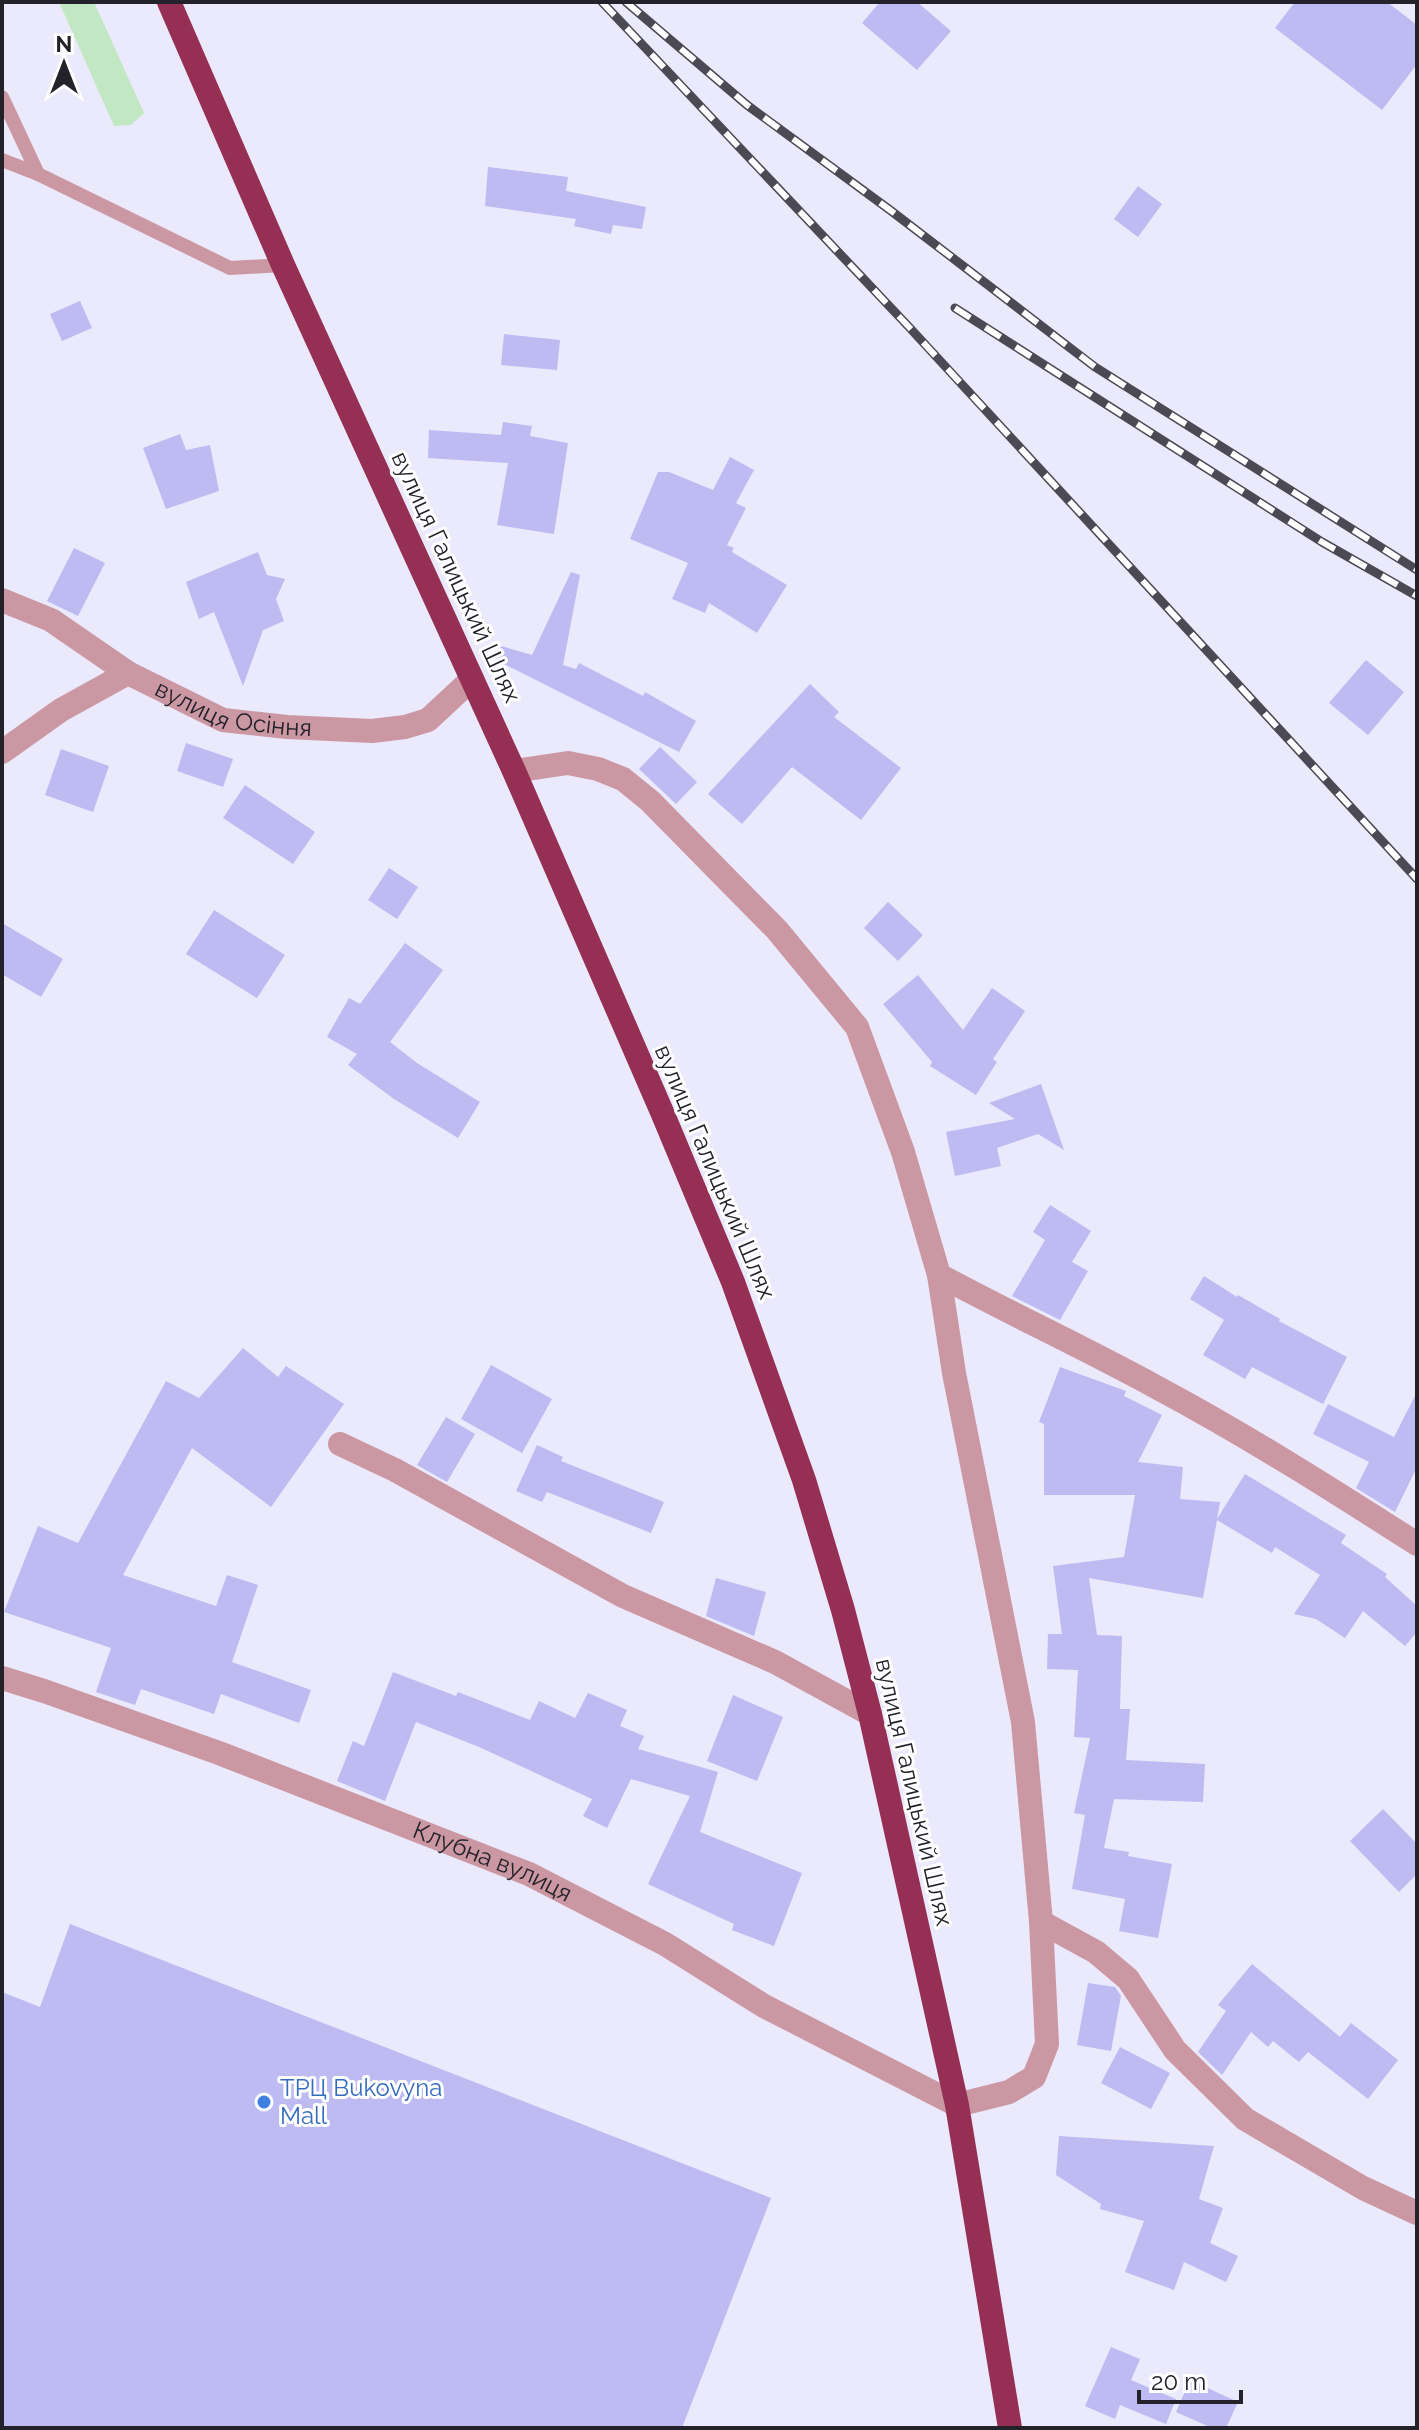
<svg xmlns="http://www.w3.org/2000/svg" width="1419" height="2430" font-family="Raleway,sans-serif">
  <rect width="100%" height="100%" fill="#ebe9fc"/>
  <polygon fill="#c1e7c3" points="59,2 94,2 144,113 131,125 114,126"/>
  <g fill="#bebaf2">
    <polygon points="880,2 917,2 951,31 917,70 862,23"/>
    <polygon points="1295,2 1387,2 1417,25 1417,64 1382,110 1275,28"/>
    <polygon points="488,167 568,177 566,191 646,207 642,229 613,225 611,234 574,226 576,219 485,206"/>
    <polygon points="1138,186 1162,204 1138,237 1114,219"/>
    <polygon points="80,301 92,328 62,341 50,314"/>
    <polygon points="504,334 560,340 557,370 501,365"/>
    <polygon points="503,422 532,426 530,436 568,443 554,534 497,525 508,463 428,458 429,430 501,435"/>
    <polygon points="180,434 186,450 210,445 219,491 166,509 143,448"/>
    <polygon points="730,457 754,470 736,503 746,508 727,545 734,548 732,552 787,585 757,633 709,603 705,613 672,599 688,563 630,539 658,472 669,472 713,490"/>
    <polygon points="74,548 105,563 78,616 47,601"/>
    <polygon points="258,552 267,575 285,579 276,599 284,621 263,630 243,686 214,612 199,619 186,582"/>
    <polygon points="571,572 580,575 563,665 576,669 579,663 643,696 645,692 696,721 679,752 496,660 501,646 532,655"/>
    <polygon points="1366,660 1404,692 1368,735 1329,703"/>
    <polygon points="810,684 839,712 834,717 901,768 861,820 792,767 742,824 708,794"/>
    <polygon points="186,743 233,759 223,787 177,771"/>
    <polygon points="660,747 697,782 676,804 639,769"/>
    <polygon points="61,749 109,766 93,812 45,795"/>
    <polygon points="245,785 315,832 293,864 223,818"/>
    <polygon points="389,868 418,887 397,919 368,900"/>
    <polygon points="888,902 923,935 898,961 864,928"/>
    <polygon points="214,910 285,955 257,998 186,954"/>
    <polygon points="2,923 63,959 41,997 2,974"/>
    <polygon points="405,943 443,970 390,1042 417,1063 480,1102 458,1138 394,1099 348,1065 357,1054 327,1037 349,998 360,1004"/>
    <polygon points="918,975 963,1030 992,988 1025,1011 993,1059 997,1062 976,1095 930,1066 932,1062 883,1004"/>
    <polygon points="1041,1084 1064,1150 1038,1134 997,1148 1001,1166 955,1176 946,1132 1015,1119 989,1103"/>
    <polygon points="1050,1205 1091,1231 1072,1262 1088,1271 1060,1320 1012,1296 1045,1240 1033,1232"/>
    <polygon points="1204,1276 1237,1297 1238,1295 1280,1319 1279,1321 1347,1357 1323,1404 1252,1367 1245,1379 1203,1355 1224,1320 1190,1299"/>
    <polygon points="243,1348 278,1377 286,1366 344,1404 271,1507 192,1448 123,1575 216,1606 227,1575 258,1585 232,1662 311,1690 299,1723 221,1694 214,1714 141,1689 135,1705 96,1692 111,1648 4,1612 38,1526 78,1543 166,1381 199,1398"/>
    <polygon points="491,1365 552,1399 522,1453 461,1419"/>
    <polygon points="1060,1367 1126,1391 1124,1396 1162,1415 1138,1462 1183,1467 1180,1499 1220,1502 1217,1519 1245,1474 1346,1535 1341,1543 1387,1574 1385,1577 1417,1606 1417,1632 1405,1646 1363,1611 1345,1638 1316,1619 1294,1614 1320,1575 1275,1547 1272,1553 1217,1520 1203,1598 1089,1578 1097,1635 1122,1636 1120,1709 1130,1709 1126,1760 1205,1764 1203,1802 1114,1799 1104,1848 1129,1852 1128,1856 1172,1864 1158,1938 1119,1931 1125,1899 1072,1889 1085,1815 1074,1813 1090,1738 1074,1737 1078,1670 1047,1669 1048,1634 1062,1634 1053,1566 1124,1557 1135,1495 1044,1495 1044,1424 1039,1422"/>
    <polygon points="1417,1392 1417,1467 1395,1512 1356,1488 1369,1462 1313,1434 1328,1404 1394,1437"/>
    <polygon points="446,1417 475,1434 447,1482 417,1465"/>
    <polygon points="537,1445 563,1457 561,1461 664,1502 651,1533 547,1492 542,1502 516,1491"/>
    <polygon points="716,1578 766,1592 754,1636 706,1616"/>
    <polygon points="393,1672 456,1696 458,1692 530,1720 539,1701 575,1718 588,1693 627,1710 620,1726 644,1736 638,1749 718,1772 700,1832 802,1873 774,1946 732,1930 734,1924 648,1884 690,1796 631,1779 607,1828 583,1816 592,1799 479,1747 416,1722 385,1801 337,1781 353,1741 364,1746"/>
    <polygon points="733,1695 783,1717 757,1781 707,1761"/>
    <polygon points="1383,1809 1417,1844 1417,1874 1399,1892 1350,1841"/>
    <polygon points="70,1924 771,2198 682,2428 2,2428 2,1992 40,2007"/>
    <polygon points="1252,1964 1340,2037 1351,2023 1398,2060 1368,2099 1308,2052 1299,2062 1273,2041 1268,2047 1251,2032 1222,2075 1198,2052 1226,2011 1218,2005"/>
    <polygon points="1088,1983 1115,1987 1121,1996 1111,2051 1077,2045"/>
    <polygon points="1120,2047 1170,2073 1151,2109 1101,2083"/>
    <polygon points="1059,2136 1214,2146 1199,2199 1223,2208 1210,2243 1238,2256 1226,2282 1184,2262 1174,2290 1125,2272 1144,2221 1100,2209 1101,2204 1056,2175"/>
    <polygon points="1111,2347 1140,2359 1131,2380 1176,2399 1166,2424 1120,2405 1115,2419 1085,2406"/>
    <polygon points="1190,2380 1238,2402 1226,2428 1212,2428 1176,2412"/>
  </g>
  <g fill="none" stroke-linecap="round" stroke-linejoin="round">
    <g stroke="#ca97a3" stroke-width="14">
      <polyline points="2,97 38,174 230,268 283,265"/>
      <polyline points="2,160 38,174"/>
    </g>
    <g stroke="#ca97a3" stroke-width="24">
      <path id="s1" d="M2,600L51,620L128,673L223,720L287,727L372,731L405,727L428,720L472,679"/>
      <polyline points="2,752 61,710 128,673"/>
      <path d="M939,1275C1011,1314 1085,1348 1156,1387C1246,1435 1331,1489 1417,1544"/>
      <polyline points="340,1444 395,1470 623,1596 775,1662 870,1714"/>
      <path id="s2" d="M2,1678L44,1691L219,1753L529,1874L665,1944L764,2006L957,2105L1009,2092L1034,2077L1047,2044L1041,1922L1023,1722L954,1373L939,1275L903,1152L857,1027L777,930L650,801L623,779L598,769L568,763L514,771"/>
      <polyline points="1041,1922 1096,1952 1128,1979 1175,2050 1245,2119 1363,2188 1417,2213"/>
    </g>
    <polyline stroke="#952f53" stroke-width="24" points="169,2 283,265 514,771 662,1112 733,1282 804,1480 843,1610 870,1714 957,2105 1010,2428"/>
    <g stroke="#4b4a54" stroke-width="9">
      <g id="rail">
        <polyline points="602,2 909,327 1417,879"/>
        <polyline points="626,2 747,105 890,210 1095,367 1417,570"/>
        <polyline points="955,308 1322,542 1417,596"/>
      </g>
    </g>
    <use href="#rail" stroke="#fff" stroke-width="6" stroke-dasharray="18" stroke-linecap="butt"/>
  </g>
  <circle fill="#3f7fe0" stroke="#fff" stroke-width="3" cx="264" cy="2102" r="8"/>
  <g text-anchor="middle" stroke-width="6" stroke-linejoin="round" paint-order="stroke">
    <g font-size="24" fill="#23222a" stroke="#fff">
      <text transform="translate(456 577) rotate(65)" y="8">вулиця Галицький Шлях</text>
      <text dy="8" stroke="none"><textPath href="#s1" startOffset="260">вулиця Осіння</textPath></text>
      <text transform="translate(715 1172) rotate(67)" y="8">вулиця Галицький Шлях</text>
      <text transform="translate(914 1792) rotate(77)" y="8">вулиця Галицький Шлях</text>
      <text dy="8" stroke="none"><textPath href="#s2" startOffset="524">Клубна вулиця</textPath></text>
    </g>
    <g font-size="24" fill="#366cbe" stroke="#fff" text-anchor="start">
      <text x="280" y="2096">ТРЦ Bukovyna<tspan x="280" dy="28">Mall</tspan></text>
    </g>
  </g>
  <rect width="1419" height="2430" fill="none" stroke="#23222a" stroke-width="8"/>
  <g transform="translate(64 64)" stroke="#ffffff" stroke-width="6" paint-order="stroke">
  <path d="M0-6L14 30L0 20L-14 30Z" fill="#23222a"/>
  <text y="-12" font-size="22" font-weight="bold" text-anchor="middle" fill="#23222a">N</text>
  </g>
  <path d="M1139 2390v12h102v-12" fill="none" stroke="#23222a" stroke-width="4"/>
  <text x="1151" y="2390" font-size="24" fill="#23222a" stroke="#ffffff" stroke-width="6" paint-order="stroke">20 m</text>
</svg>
